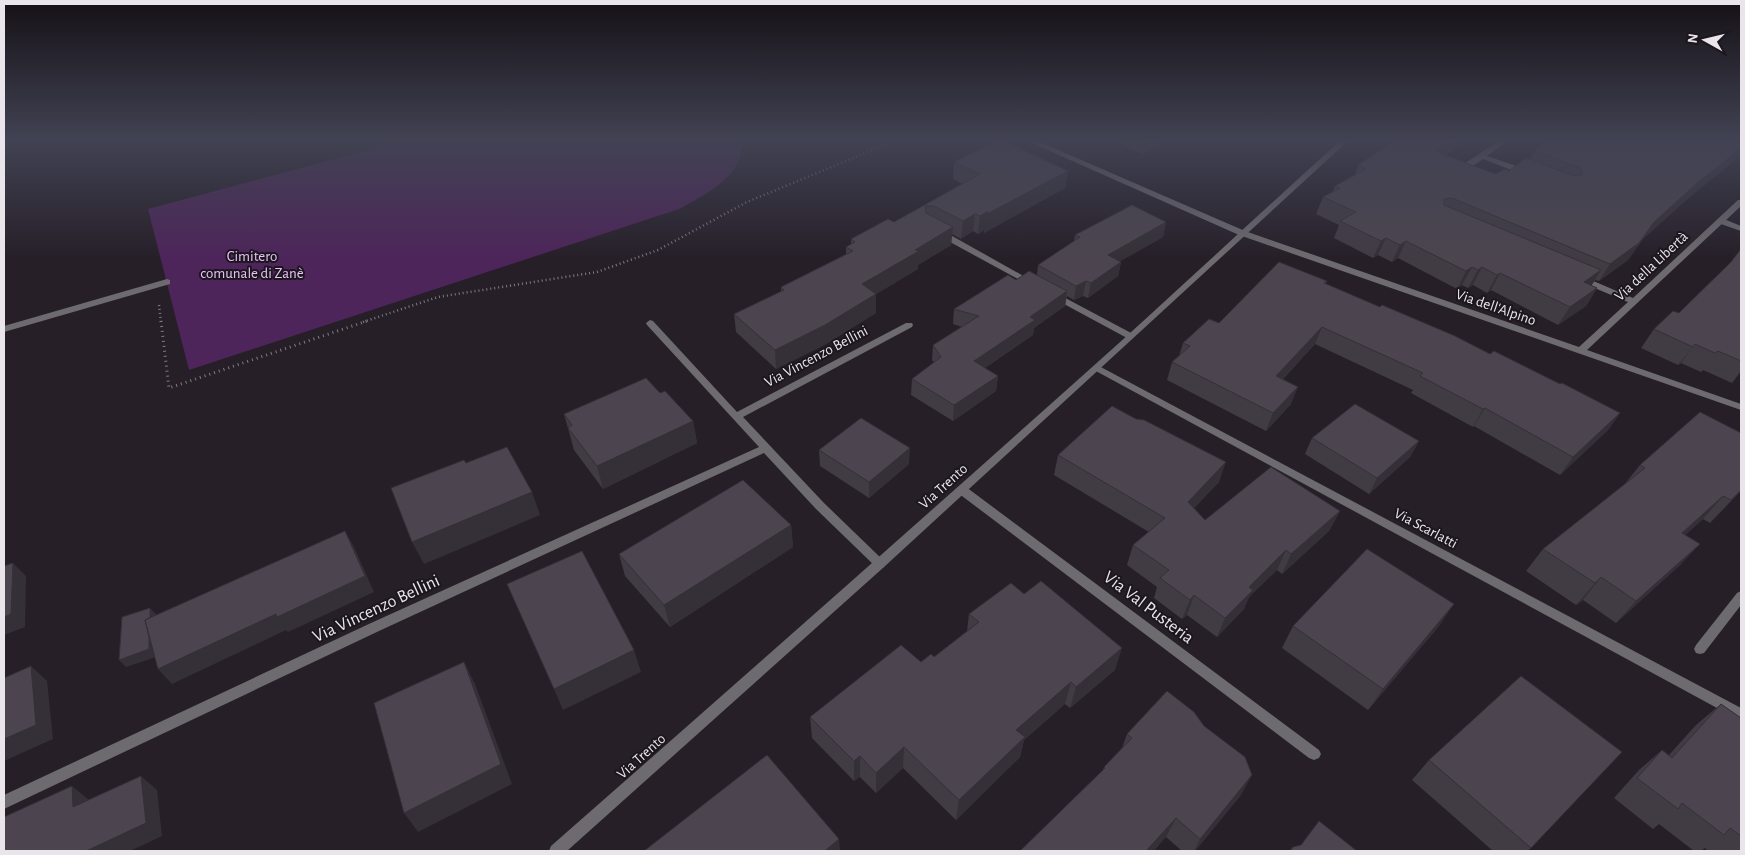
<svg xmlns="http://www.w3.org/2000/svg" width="1745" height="855" font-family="'Alegreya Sans',sans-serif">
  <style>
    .green { fill: #4d255a }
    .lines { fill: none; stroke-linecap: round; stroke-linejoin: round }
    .path-far1 { stroke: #817a82; stroke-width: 2.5; stroke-dasharray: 1 3; stroke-linecap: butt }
    .path { stroke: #817a82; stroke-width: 3; stroke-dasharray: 1 4; stroke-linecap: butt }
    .service { fill: #6e6b70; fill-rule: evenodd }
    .minor { fill: #6e6b70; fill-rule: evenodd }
    .tertiary { fill: #6e6b70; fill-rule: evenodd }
    .wall { fill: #413b44 }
    .shaded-wall { fill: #353037 }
    .building { fill: #4c454f; stroke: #353037 }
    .labels { text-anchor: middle; stroke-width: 4; stroke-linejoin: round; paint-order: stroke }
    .park-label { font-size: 15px; fill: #eac0f8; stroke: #1c161f }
    .street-label { font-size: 15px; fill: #eae5eb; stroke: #1c161f }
    .near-street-label { font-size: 18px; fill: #eae5eb; stroke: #1c161f }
  </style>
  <rect width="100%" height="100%" fill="#261f28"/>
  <path class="green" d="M 409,139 L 741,139 C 748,174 705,195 679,209 L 189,370 L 148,209 Z"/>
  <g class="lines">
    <path class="path-far1" d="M 159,305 L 161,322
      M 363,322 L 438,297 L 597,272 L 658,250 L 747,202 L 899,139"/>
    <path class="path" d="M 161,321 L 169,388 L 367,321"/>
    <path class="service" d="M 1718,219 L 1724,219 L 1741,226 L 1741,231 L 1718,223 Z
      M 167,279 L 170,280 L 170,284 L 4,332 L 4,326 Z"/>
    <path class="minor" d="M 1023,139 L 1033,139 L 1245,231 L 1579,347 L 1628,302 L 1578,281 L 1578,277 L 1584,277 L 1633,298 L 1738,200 L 1741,200 L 1741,206 L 1587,350 L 1741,404 L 1741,410 L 1239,235 Z
      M 1502,139 L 1510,139 L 1487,156 L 1528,170 L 1528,174 L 1522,174 L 1483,159 L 1471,167 L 1465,167 L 1465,163 Z
      M 939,232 L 945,232 L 1036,283 L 1032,286 L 1029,285 L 939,236 Z
      M 1054,292 L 1133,334 L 1135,336 L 1130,339 L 1127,338 L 1051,297 L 1050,295 Z
      M 650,320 L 653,321 L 737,412 L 906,323 L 912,323 L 913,325 L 912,327 L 743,417 L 824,503 L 884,561 L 886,564 L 884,567 L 880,569 L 876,567 L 816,509 L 764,453 L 379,631 L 4,809 L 4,795 L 371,623 L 759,447 L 647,325 L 646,323 Z
      M 1097,365 L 1741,708 L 1741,721 L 1094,370 L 1092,368 Z
      M 962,486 L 966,487 L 1319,750 L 1321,754 L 1319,758 L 1314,760 L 1309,758 L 958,493 L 957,490 L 958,487 Z
      M 1741,591 L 1741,605 L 1704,653 L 1700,654 L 1696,653 L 1694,649 L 1696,645 L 1737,593 Z"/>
    <path class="tertiary" d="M 1342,139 L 1350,139 L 884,567 L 567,851 L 549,851 L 551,846 C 731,688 911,529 1090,369 C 1175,293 1258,215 1342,139 Z"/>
  </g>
  <path class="wall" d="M 1110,139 L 1171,139 L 1142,154 Z
    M 1463,140 L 1460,141 L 1458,146 L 1446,155 L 1495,174 L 1509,171 L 1530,159 L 1534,151 L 1740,156 L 1685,201 L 1643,239 L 1628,260 L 1599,281 L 1595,280 L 1591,286 L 1597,288 L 1586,306 L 1558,325 L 1491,290 L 1487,293 L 1473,285 L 1468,288 L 1462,285 L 1457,289 L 1398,258 L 1392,262 L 1378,255 L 1373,258 L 1334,238 L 1339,225 L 1316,214 L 1323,197 L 1333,191 L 1335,186 L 1355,175 L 1358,165 Z
    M 954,162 L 1068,171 L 1065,188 L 984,233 L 984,230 L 978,234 L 973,231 L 961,239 L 952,234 L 951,245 L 918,265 L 918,269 L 876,294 L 876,313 L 826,344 L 776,369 L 736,332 L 734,314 L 781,292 L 781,287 L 846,254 L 846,247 L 851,244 L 851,239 L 894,222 L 963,184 L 953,179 Z
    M 1166,222 L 1163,237 L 1120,261 L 1121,262 L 1118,276 L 1088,298 L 1083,296 L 1074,300 L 1067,296 L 1065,306 L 1034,328 L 1033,335 L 985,368 L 998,376 L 996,391 L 953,421 L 911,395 L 912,379 L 934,362 L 932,360 L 933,345 L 962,327 L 953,324 L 954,309 L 1016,280 L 1037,275 L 1038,265 L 1074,241 L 1075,235 Z
    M 1741,249 L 1741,371 L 1732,383 L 1703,370 L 1701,372 L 1681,363 L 1678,365 L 1641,348 L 1654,329 L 1679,313 L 1731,262 Z
    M 1327,281 L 1326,284 L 1560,384 L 1620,413 L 1608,430 L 1560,475 L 1474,426 L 1473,427 L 1411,393 L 1413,390 L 1315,344 L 1283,379 L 1291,404 L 1266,431 L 1167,380 L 1172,362 L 1179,356 L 1183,343 L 1219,323 Z
    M 660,393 L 693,421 L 697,443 L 603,489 L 574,450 L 564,414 Z
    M 1741,433 L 1741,491 L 1710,523 L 1703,519 L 1685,535 L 1700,544 L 1679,566 L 1616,623 L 1583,600 L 1576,605 L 1526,571 L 1543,549 L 1624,485 L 1640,465 Z
    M 1312,438 L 1419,441 L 1410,457 L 1369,494 L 1305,454 Z
    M 819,450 L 909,464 L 869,498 L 820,466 Z
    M 1058,455 L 1219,482 L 1194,508 L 1205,520 L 1340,511 L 1329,531 L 1282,574 L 1277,570 L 1249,597 L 1244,609 L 1217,637 L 1187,615 L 1182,619 L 1154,598 L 1157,587 L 1127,565 L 1133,545 L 1149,532 L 1054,475 Z
    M 791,525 L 793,547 L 670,627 L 625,576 L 619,554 Z
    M 969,614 L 1115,670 L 1070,708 L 1065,704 L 1024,740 L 1020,757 L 956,820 L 903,768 L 876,793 L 860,777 L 854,781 L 812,738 L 810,717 L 921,662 L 934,657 L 967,631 Z
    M 1293,626 L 1439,626 L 1368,710 L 1282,648 Z
    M 1721,704 L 1741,718 L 1741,851 L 1708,851 L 1705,848 L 1701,851 L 1694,851 L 1659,824 L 1653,829 L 1614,798 L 1639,770 L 1662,750 L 1669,755 L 1696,725 Z
    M 1127,734 L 1241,795 L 1195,851 L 1182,851 L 1166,837 L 1102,771 L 1104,767 L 1122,748 Z
    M 1429,760 L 1531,848 L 1527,851 L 1493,851 L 1412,780 Z"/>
  <path class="shaded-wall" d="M 1147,139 L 1171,139 L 1142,154 L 1145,140 Z
    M 1452,139 L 1463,139 L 1460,141 L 1458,146 L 1428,168 L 1435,151 Z
    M 1741,148 L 1741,154 L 1740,156 L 1685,201 L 1643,239 L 1628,260 L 1599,281 L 1610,264 L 1654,222 L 1696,184 Z
    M 1068,171 L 1065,188 L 984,233 L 984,230 L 978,234 L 980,216 Z
    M 975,214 L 973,231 L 961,239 L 963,221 Z
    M 1166,222 L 1163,237 L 1105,270 L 1108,255 Z
    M 953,227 L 951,245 L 918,265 L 918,269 L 876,294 L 876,313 L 826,344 L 776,369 L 775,350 L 862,284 L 915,250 Z
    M 1386,238 L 1378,255 L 1373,258 L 1381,241 Z
    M 1406,241 L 1398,258 L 1392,262 L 1400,245 Z
    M 1121,262 L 1118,276 L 1088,298 L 1091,283 Z
    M 1472,267 L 1462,285 L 1457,289 L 1466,271 Z
    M 1482,267 L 1473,285 L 1468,288 L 1478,270 Z
    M 1601,270 L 1590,288 L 1584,282 Z
    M 1500,273 L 1491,290 L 1487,293 L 1497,275 Z
    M 1086,281 L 1083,296 L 1074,300 L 1076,286 Z
    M 1597,288 L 1586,306 L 1558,325 L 1570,307 Z
    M 1067,291 L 1065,306 L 1034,328 L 1033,335 L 973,376 L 974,361 L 1030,317 Z
    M 1322,327 L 1315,344 L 1270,394 L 1276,376 Z
    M 1695,344 L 1681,363 L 1678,365 L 1693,347 Z
    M 998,376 L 996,391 L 953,421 L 954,405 Z
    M 1298,387 L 1291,404 L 1266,431 L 1273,413 Z
    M 1485,408 L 1474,426 L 1473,427 L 1483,409 Z
    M 1620,413 L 1608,430 L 1560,475 L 1573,457 Z
    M 693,421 L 697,443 L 603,489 L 597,466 Z
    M 1419,441 L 1410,457 L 1369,494 L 1377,478 Z
    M 910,448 L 909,464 L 869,498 L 869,482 Z
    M 1226,462 L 1219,482 L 1181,522 L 1188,502 Z
    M 1741,490 L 1741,491 L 1710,523 Z
    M 532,492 L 540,515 L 424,564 L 412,542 Z
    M 1723,496 L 1703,519 L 1662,556 L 1682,533 Z
    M 1340,511 L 1329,531 L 1282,574 L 1291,554 Z
    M 791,525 L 793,547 L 670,627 L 664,605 Z
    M 345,531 L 354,547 L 374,592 L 288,632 L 286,630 L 172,684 L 158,669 L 276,614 Z
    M 1700,544 L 1679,566 L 1616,623 L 1636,601 Z
    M 1286,550 L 1277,570 L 1249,597 L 1244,609 L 1217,637 L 1225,618 L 1249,587 Z
    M 13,563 L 26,576 L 25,627 L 4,635 L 4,617 Z
    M 1601,577 L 1583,600 L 1576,605 L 1595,583 Z
    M 1194,595 L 1187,615 L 1182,619 L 1190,600 Z
    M 1454,604 L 1439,626 L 1368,710 L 1383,689 Z
    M 150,608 L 157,615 L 156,657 L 126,667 L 119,660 Z
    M 1122,648 L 1115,670 L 1070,708 L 1076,687 Z
    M 634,650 L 641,672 L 563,710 L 554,689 Z
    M 464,662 L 475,684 L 512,784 L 418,832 L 404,813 Z
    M 31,666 L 47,681 L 53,739 L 4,761 L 4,739 Z
    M 1071,682 L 1065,704 L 1024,740 L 1020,757 L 956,820 L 959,800 L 1016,730 Z
    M 904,747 L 903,768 L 876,793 L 876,773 Z
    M 860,756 L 860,777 L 854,781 L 854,761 Z
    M 1252,775 L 1241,795 L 1195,851 L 1194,851 L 1200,839 Z
    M 141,776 L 157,790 L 162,836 L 130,851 L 86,851 Z
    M 72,786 L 89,800 L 73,807 Z
    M 1176,818 L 1166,837 L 1154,851 L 1146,851 Z
    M 839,839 L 840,851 L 825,851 Z"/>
  <path class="building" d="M 1000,139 L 1068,171 L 985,215 L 988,211 L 980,216 L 975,214 L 963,221 L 934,206 L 925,206 L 926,213 L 953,227 L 915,250 L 919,251 L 862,284 L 876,294 L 825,325 L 775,350 L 734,314 L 784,290 L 781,287 L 853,251 L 846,247 L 855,242 L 851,239 L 888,219 L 894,222 L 980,174 L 954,162 Z
    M 1397,139 L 1452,139 L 1435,151 L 1495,174 L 1505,169 L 1509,171 L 1526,158 L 1574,176 L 1582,175 L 1581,168 L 1534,151 L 1548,139 L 1741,139 L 1741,148 L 1696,184 L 1654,222 L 1639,243 L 1610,264 L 1452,198 L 1444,199 L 1444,205 L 1601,270 L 1584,282 L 1597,288 L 1570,307 L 1500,273 L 1497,275 L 1482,267 L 1478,270 L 1472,267 L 1466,271 L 1406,241 L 1400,245 L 1386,238 L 1381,241 L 1340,221 L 1356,212 L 1323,197 L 1340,188 L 1335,186 L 1366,169 L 1358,165 Z
    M 1132,205 L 1166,222 L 1108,255 L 1121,262 L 1091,283 L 1086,281 L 1076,286 L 1038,265 L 1080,237 L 1075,235 Z
    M 1741,249 L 1741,361 L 1718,351 L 1715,353 L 1695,344 L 1693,347 L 1654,329 L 1673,311 L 1679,313 L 1731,262 Z
    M 1279,262 L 1327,281 L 1324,283 L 1380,307 L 1382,305 L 1455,336 L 1490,354 L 1494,351 L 1560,384 L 1562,383 L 1620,413 L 1573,457 L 1485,408 L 1483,409 L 1420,376 L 1423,373 L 1322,327 L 1276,376 L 1298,387 L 1273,413 L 1172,362 L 1190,346 L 1183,343 L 1209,319 L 1219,323 Z
    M 1029,271 L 1067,291 L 1030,317 L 1035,320 L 974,361 L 998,376 L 954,405 L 912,379 L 941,357 L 933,345 L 979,316 L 954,309 L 1008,275 L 1016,280 Z
    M 646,378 L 660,393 L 665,391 L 693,421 L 597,466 L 568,428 L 572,425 L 564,414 Z
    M 1355,404 L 1419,441 L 1377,478 L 1312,438 Z
    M 1112,406 L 1136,419 L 1144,420 L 1226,462 L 1188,502 L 1205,520 L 1271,467 L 1340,511 L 1291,554 L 1286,550 L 1249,587 L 1253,590 L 1225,618 L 1194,595 L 1190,600 L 1160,578 L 1169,570 L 1133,545 L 1165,518 L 1058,455 Z
    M 1700,412 L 1741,433 L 1741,438 L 1740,439 L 1741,439 L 1741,490 L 1731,500 L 1723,496 L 1682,533 L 1700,544 L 1636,601 L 1601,577 L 1595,583 L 1543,549 L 1645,468 L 1640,465 Z
    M 861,418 L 910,448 L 869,482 L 819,450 Z
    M 507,447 L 532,492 L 412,542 L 391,488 L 464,460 L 466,463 Z
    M 743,480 L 791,525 L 664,605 L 619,554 Z
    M 345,531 L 365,576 L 277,617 L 276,614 L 158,669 L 145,620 Z
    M 1367,549 L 1454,604 L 1383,689 L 1293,626 Z
    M 582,551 L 634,650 L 554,689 L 507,584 Z
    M 13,563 L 11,614 L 4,617 L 4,566 Z
    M 1041,581 L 1122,648 L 1076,687 L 1071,682 L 1016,730 L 1025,737 L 959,800 L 904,747 L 876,773 L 860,756 L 854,761 L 810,717 L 901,645 L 921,662 L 931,654 L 934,657 L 979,622 L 969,614 L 1011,583 L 1024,594 Z
    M 150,608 L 150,618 L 145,620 L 149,637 L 149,649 L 119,660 L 122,617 Z
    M 464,662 L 501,764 L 404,813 L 374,703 Z
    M 31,666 L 36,725 L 4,739 L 4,678 Z
    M 1521,676 L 1622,752 L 1531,848 L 1429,760 Z
    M 1167,691 L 1194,712 L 1204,726 L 1245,757 L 1252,775 L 1200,839 L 1176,818 L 1146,851 L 1020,851 L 1105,768 L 1104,767 L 1132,738 L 1127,734 Z
    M 1721,704 L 1741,718 L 1741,836 L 1730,828 L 1724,835 L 1682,803 L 1678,809 L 1637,778 L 1662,750 L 1672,758 Z
    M 767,755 L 839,839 L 825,851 L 644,851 Z
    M 141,776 L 146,823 L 86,851 L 4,851 L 4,817 L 72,786 L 73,807 Z
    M 1319,821 L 1357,851 L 1290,851 L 1293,847 L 1301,845 Z"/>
  <linearGradient id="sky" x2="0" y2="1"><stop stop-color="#151116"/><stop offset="0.54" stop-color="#414253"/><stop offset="1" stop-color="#414253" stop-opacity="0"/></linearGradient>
  <rect width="1745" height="259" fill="url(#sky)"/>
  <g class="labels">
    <g class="park-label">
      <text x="252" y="261">Cimitero<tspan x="252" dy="17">comunale di Zanè</tspan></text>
    </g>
    <g class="street-label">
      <text transform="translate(1651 266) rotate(-43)" y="5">Via della Libertà</text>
      <text transform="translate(1496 307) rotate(19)" y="5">Via dell'Alpino</text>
      <text transform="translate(816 356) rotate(-28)" y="5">Via Vincenzo Bellini</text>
      <text transform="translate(943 486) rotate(-42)" y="5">Via Trento</text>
      <text transform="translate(1426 528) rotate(28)" y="5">Via Scarlatti</text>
      <text transform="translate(641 756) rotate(-42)" y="5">Via Trento</text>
    </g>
    <g class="near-street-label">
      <text transform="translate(1149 607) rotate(37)" y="6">Via Val Pusteria</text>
      <text transform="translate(376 608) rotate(-25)" y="6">Via Vincenzo Bellini</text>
    </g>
  </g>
  <rect width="1745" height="855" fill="none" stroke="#eae5eb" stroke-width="10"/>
  <g transform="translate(1705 40) rotate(278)" stroke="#1c161f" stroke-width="4" paint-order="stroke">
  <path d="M0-4L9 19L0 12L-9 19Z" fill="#eae5eb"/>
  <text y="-8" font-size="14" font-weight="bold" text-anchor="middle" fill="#eae5eb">N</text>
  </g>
</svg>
